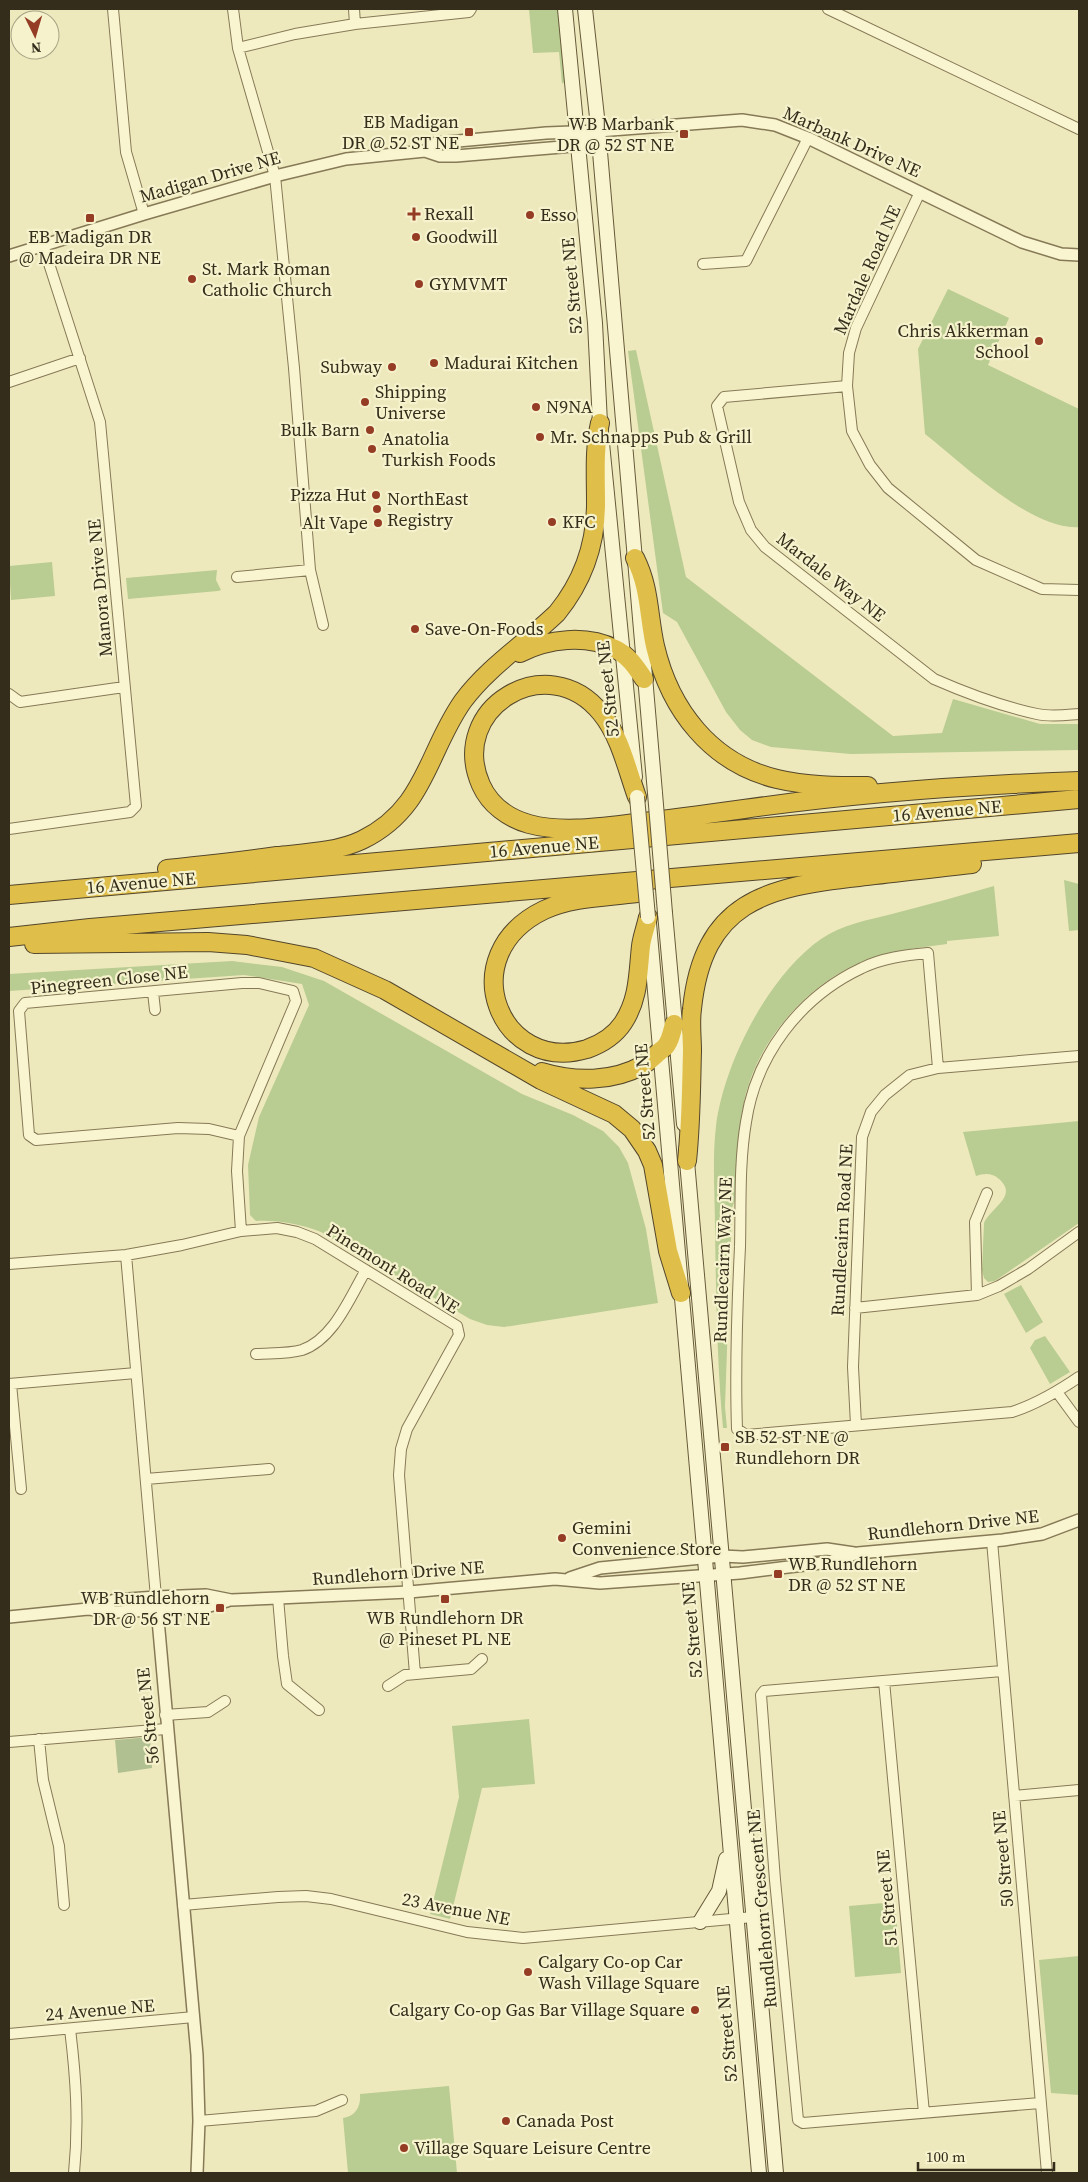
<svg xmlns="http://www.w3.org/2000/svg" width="1088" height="2182" font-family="'Source Serif 4',serif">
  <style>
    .green { fill: #b9cc91 }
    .cemetery { fill: #b0c091 }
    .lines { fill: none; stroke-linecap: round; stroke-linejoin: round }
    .minor-casing { stroke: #867956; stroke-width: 12 }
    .tertiary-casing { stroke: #867956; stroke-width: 14 }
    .secondary-casing { stroke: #675a39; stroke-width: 16 }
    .motorway-casing { stroke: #53462b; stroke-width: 20 }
    .minor { stroke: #f9f5d0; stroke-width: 10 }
    .tertiary { stroke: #f9f5d0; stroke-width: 11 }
    .secondary { stroke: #f9f5d0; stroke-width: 14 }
    .motorway { stroke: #e0be4a; stroke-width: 18 }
    .secondary-bridge-casing { stroke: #675a39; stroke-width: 16; stroke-linecap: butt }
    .secondary-bridge { stroke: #f9f5d0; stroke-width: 14 }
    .poi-dot { fill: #953c25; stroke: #f5f2cc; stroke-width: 2 }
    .labels { text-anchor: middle; stroke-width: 4.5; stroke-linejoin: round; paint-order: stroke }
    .poi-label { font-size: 18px; fill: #352d1b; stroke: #f5f2cc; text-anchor: start }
    .street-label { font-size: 18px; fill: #352d1b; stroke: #f5f2cc }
  </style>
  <rect width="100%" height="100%" fill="#eee9bd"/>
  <path class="green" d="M 529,9 L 561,9 L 564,51 L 564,82 L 562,84 L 559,52 L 533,53 Z
    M 948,289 L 1009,318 L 988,365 L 1079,409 L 1079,527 C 1032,531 962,463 925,434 L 918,349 Z
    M 636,350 L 686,577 L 893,736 L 942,733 L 953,699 L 1040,724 L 1079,724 L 1079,750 L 851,754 L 771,747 L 752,740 L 740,730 L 726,712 L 677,622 L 663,613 L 628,351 Z
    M 52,562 L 55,596 L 11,600 L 9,566 Z
    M 217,570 L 216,580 L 221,590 L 218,591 L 128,599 L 126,578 Z
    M 1064,880 L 1079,884 L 1079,930 L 1069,931 Z
    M 994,886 L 999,936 L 947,941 L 947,944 C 917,948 887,951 859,963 C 804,987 756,1043 744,1102 C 737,1134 737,1167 735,1200 L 732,1208 L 725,1407 L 727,1428 L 723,1428 C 717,1362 716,1295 715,1228 C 715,1194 712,1160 716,1126 C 724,1063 768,976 821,939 C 841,925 868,920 892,914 C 926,905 960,896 994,886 Z
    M 232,961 L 282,967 L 324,981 L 522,1094 L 573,1115 L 603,1131 L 619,1147 L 628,1163 L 646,1229 L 658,1303 L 504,1327 L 487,1325 L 470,1319 L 321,1232 C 299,1224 280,1220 256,1221 L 250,1215 L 248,1165 L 259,1117 L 309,1005 L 302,984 L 244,975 L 9,991 L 9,974 Z
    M 1079,1121 L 1079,1223 L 995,1281 L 988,1282 L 984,1278 L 982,1270 L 984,1223 C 990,1208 1019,1196 999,1179 C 993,1173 984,1173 976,1176 L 963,1132 Z
    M 1021,1285 L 1043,1322 L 1026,1333 L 1004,1294 Z
    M 1045,1336 L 1070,1372 L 1050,1384 L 1030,1348 L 1035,1340 Z
    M 529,1719 L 535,1784 L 482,1788 L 450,1919 L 430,1914 L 459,1797 L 452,1726 Z
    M 895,1902 L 901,1973 L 855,1977 L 849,1906 Z
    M 1079,1956 L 1079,2095 L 1051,2093 L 1039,1960 Z
    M 449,2086 L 457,2173 L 348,2173 L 343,2118 C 356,2116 361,2106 360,2094 Z"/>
  <path class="cemetery" d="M 150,1737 L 152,1768 L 118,1773 L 115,1740 Z"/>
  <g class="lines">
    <g class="minor-casing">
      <path id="minor" d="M 113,9 L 126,152 L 144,214
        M 233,9 L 238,48
        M 354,9 L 355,24
        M 828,9 L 1079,129
        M 920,192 L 856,328 L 849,353 L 847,386 L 852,431 L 870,465 L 888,488 L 976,560 L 1042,589 L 1079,590
        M 703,264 L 746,261 L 808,138
        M 9,382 L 80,358
        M 847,386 L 724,397 L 717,406 L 739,502 L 751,530 L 765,547 L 934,679 C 966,693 1004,707 1037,714 C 1051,717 1065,715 1079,714
        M 237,577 L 310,570
        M 323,625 L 310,570 L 294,368 L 275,176 L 238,48 L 295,34 L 355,24 L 469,12 L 471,9
        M 9,694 L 20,702 L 124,687
        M 9,829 L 130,812 L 136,806 L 100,422 L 43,245
        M 153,992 L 155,1010
        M 938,1068 L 928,953 C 906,955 882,958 862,968 C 800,997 756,1055 746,1122 C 739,1163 741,1206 740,1247 C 737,1308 735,1368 737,1429 L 746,1435 L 1012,1412 C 1037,1404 1057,1392 1079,1377
        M 239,1136 L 209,1129 L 178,1128 L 36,1140 L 29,1135 L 19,1011 L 25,1003 L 242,983 L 259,983 L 293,991 L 296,1001 L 239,1136 L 237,1171 L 241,1231
        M 126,1255 L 156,1597
        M 9,1264 L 126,1255 L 182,1245 L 241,1231 L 277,1228 L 297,1232 L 315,1239 L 457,1326 L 459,1335 L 407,1429 L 401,1449 L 399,1475 L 415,1674
        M 977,1295 L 975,1222 L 987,1193
        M 855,1308 L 977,1295 L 999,1286 L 1028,1269 L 1079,1232
        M 256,1354 C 270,1353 288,1354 302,1350 C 334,1339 350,1297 366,1270
        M 9,1384 L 136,1373
        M 11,1384 L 21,1489
        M 1057,1392 L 1079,1422
        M 856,1425 L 853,1367 L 862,1137 L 871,1112 L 885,1095 L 910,1075 L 938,1068 L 1079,1056
        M 146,1479 L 269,1469
        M 992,1541 L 1047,2173
        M 278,1598 L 283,1656 L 287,1684 L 319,1710
        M 1002,1671 L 764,1691 L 761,1695 L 775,1880 L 798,2120 L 803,2123 L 1040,2103
        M 884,1681 L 924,2113
        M 388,1686 L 405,1675 L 471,1669 L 482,1659
        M 165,1715 L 208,1712 L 225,1701
        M 39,1739 L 43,1780 L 59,1846 L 64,1905
        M 9,1742 L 166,1729
        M 1014,1796 L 1079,1790
        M 183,1905 L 278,1897 L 306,1896 L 331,1899 L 467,1932 L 523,1938 L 753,1917
        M 70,2029 C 76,2078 79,2123 74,2173
        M 9,2034 L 194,2017
        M 199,2121 L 316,2111 L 342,2100"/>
    </g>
    <g class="tertiary-casing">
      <path id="tertiary" d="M 425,151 L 436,143 L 546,133 L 598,131 L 742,120 L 775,125 L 808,138 L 1022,242 L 1061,254 L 1079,255
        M 9,256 L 144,214 L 275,176 L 346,159 L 425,151 L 440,156 L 456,156 L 562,147 L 578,145 L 598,131
        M 570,1578 L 600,1568 L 722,1556 L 743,1557 L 827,1549 L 854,1553
        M 156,1597 L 197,2055 L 199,2121 L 197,2173
        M 88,1609 L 115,1600 L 156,1597 L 206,1595 L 231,1600 L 278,1598 L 409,1592 L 555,1579 L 600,1583 L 740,1573 L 829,1562 L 858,1553 L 1003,1540 L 1042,1534 L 1079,1520
        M 9,1617 L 88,1609 L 116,1612 L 206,1607 L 227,1601"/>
    </g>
    <g class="secondary-casing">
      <path id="secondary" d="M 565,9 L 595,323 L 600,423 L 635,777
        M 585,9 L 597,117 L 655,793
        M 665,913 L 684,1124
        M 649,923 L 759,2173
        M 686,1150 L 776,2173
        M 700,1922 L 719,1891 L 726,1859"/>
    </g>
    <g class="motorway-casing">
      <path id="motorway" d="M 635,558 C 650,588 648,614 655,646 C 670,710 711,763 777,779 C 806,786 839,786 868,786
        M 520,653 C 548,639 586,634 615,649 C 628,655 636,667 644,679
        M 637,797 C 627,769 620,736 601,713 C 548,647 447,708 481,785 C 490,805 508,818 529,824 C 562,833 601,827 635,823 C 671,819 708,814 744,809 C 855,793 967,785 1079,781
        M 167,869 C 204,865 240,861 277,856 C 305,853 337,852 362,840 C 426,809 427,752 463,701 C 488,667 527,642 557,613 C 583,581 596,544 596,503 C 596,476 594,449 600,423
        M 637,893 C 606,897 572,897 544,910 C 451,955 500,1075 587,1049 C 601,1044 615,1035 623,1023 C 639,999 638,973 641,946 C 642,937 646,927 648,917
        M 9,895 L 1079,799
        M 9,937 L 90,928 L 1079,843
        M 34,944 L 208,942 L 247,945 L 314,958 L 385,990 L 541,1080 L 614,1114 L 632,1129 L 647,1151 L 653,1165 L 668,1251 L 681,1293
        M 542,1072 C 575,1082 613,1082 643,1065 C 650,1061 657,1053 664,1048 C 670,1043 672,1031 674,1024
        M 687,1161 C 691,1124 691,1088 692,1051 C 692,1037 690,1023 692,1009 C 703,902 765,887 859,877 C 896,873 934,868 972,864"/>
    </g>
    <use href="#minor" class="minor"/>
    <use href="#tertiary" class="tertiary"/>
    <use href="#secondary" class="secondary"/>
    <use href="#motorway" class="motorway"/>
    <g class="secondary-bridge-casing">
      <path id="secondary-bridge" d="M 655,793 L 665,913
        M 637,797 L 648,917"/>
    </g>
    <use href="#secondary-bridge" class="secondary-bridge"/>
  </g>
  <g class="poi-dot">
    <rect x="464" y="127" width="10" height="10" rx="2.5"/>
    <rect x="679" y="129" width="10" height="10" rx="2.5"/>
    <path d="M411.5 206.5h5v5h5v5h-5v5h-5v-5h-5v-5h5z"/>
    <circle cx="530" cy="215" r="5"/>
    <rect x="85" y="213" width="10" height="10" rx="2.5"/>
    <circle cx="416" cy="237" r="5"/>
    <circle cx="192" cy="279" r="5"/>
    <circle cx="419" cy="284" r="5"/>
    <circle cx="1039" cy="341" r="5"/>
    <circle cx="434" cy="363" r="5"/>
    <circle cx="392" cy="367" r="5"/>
    <circle cx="365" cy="402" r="5"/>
    <circle cx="536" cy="407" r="5"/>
    <circle cx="370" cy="430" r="5"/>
    <circle cx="540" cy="437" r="5"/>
    <circle cx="372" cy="449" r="5"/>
    <circle cx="376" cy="495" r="5"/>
    <circle cx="377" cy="509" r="5"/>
    <circle cx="552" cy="522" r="5"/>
    <circle cx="378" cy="523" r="5"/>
    <circle cx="415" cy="629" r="5"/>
    <rect x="720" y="1442" width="10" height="10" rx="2.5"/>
    <circle cx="562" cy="1538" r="5"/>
    <rect x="773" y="1569" width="10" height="10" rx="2.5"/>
    <rect x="440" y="1594" width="10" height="10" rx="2.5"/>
    <rect x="215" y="1603" width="10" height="10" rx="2.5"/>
    <circle cx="528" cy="1972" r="5"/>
    <circle cx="695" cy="2010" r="5"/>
    <circle cx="506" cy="2121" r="5"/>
    <circle cx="404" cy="2148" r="5"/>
  </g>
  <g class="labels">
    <g class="poi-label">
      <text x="459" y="128" text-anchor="end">EB Madigan<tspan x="459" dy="21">DR @ 52 ST NE</tspan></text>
      <text x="674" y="130" text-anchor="end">WB Marbank<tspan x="674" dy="21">DR @ 52 ST NE</tspan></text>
      <text x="424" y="220">Rexall</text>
      <text x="540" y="221">Esso</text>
      <text x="90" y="243" text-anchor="middle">EB Madigan DR<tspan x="90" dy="21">@ Madeira DR NE</tspan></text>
      <text x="426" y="243">Goodwill</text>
      <text x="202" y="275">St. Mark Roman<tspan x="202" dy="21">Catholic Church</tspan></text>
      <text x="429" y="290">GYMVMT</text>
      <text x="1029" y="337" text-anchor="end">Chris Akkerman<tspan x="1029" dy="21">School</tspan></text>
      <text x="444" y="369">Madurai Kitchen</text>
      <text x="382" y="373" text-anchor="end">Subway</text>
      <text x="375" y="398">Shipping<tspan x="375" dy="21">Universe</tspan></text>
      <text x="546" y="413">N9NA</text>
      <text x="360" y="436" text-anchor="end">Bulk Barn</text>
      <text x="550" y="443">Mr. Schnapps Pub &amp; Grill</text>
      <text x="382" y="445">Anatolia<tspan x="382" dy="21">Turkish Foods</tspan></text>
      <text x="366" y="501" text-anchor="end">Pizza Hut</text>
      <text x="387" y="505">NorthEast<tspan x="387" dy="21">Registry</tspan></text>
      <text x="562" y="528">KFC</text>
      <text x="368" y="529" text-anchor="end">Alt Vape</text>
      <text x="425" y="635">Save-On-Foods</text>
      <text x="735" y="1443">SB 52 ST NE @<tspan x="735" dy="21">Rundlehorn DR</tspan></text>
      <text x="572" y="1534">Gemini<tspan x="572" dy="21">Convenience Store</tspan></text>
      <text x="788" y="1570">WB Rundlehorn<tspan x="788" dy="21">DR @ 52 ST NE</tspan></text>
      <text x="210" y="1604" text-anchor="end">WB Rundlehorn<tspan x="210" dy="21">DR @ 56 ST NE</tspan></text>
      <text x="445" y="1624" text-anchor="middle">WB Rundlehorn DR<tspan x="445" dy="21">@ Pineset PL NE</tspan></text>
      <text x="538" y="1968">Calgary Co-op Car<tspan x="538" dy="21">Wash Village Square</tspan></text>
      <text x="685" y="2016" text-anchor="end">Calgary Co-op Gas Bar Village Square</text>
      <text x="516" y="2127">Canada Post</text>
      <text x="414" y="2154">Village Square Leisure Centre</text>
    </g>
    <g class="street-label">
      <text transform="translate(852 142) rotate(24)" y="6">Marbank Drive NE</text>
      <text transform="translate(210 177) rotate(-16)" y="6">Madigan Drive NE</text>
      <text transform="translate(867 270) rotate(-66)" y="6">Mardale Road NE</text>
      <text transform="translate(572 286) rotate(-95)" y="6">52 Street NE</text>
      <text transform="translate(831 577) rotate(38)" y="6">Mardale Way NE</text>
      <text transform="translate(100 588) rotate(-95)" y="6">Manora Drive NE</text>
      <text transform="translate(608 689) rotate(-96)" y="6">52 Street NE</text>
      <text transform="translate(947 811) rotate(-5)" y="6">16 Avenue NE</text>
      <text transform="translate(544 847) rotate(-5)" y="6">16 Avenue NE</text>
      <text transform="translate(141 883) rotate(-5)" y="6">16 Avenue NE</text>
      <text transform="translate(109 980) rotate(-6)" y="6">Pinegreen Close NE</text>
      <text transform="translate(645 1092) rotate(-95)" y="6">52 Street NE</text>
      <text transform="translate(842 1230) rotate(-87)" y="6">Rundlecairn Road NE</text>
      <text transform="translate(723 1260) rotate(-88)" y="6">Rundlecairn Way NE</text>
      <text transform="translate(393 1269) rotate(32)" y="6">Pinemont Road NE</text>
      <text transform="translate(953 1525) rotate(-6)" y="6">Rundlehorn Drive NE</text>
      <text transform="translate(398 1573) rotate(-4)" y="6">Rundlehorn Drive NE</text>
      <text transform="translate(692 1630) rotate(-95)" y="6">52 Street NE</text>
      <text transform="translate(148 1716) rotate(-96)" y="6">56 Street NE</text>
      <text transform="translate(1003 1859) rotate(-95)" y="6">50 Street NE</text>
      <text transform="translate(887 1898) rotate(-95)" y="6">51 Street NE</text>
      <text transform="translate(456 1909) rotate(11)" y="6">23 Avenue NE</text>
      <text transform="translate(762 1909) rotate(-95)" y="6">Rundlehorn Crescent NE</text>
      <text transform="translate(100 2010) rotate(-5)" y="6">24 Avenue NE</text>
      <text transform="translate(727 2034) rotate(-95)" y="6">52 Street NE</text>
    </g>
  </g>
  <rect width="1088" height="2182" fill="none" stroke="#352d1b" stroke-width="20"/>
  <g transform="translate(35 35) rotate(175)"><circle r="24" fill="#f5f2cc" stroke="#a8a385"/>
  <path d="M0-4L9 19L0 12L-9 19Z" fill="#953c25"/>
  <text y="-8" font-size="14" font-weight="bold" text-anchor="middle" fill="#352d1b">N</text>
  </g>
  <path d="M918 2162v8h136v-8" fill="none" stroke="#352d1b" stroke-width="2.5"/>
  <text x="926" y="2162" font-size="15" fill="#352d1b" stroke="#f5f2cc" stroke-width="4" paint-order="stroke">100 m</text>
</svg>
